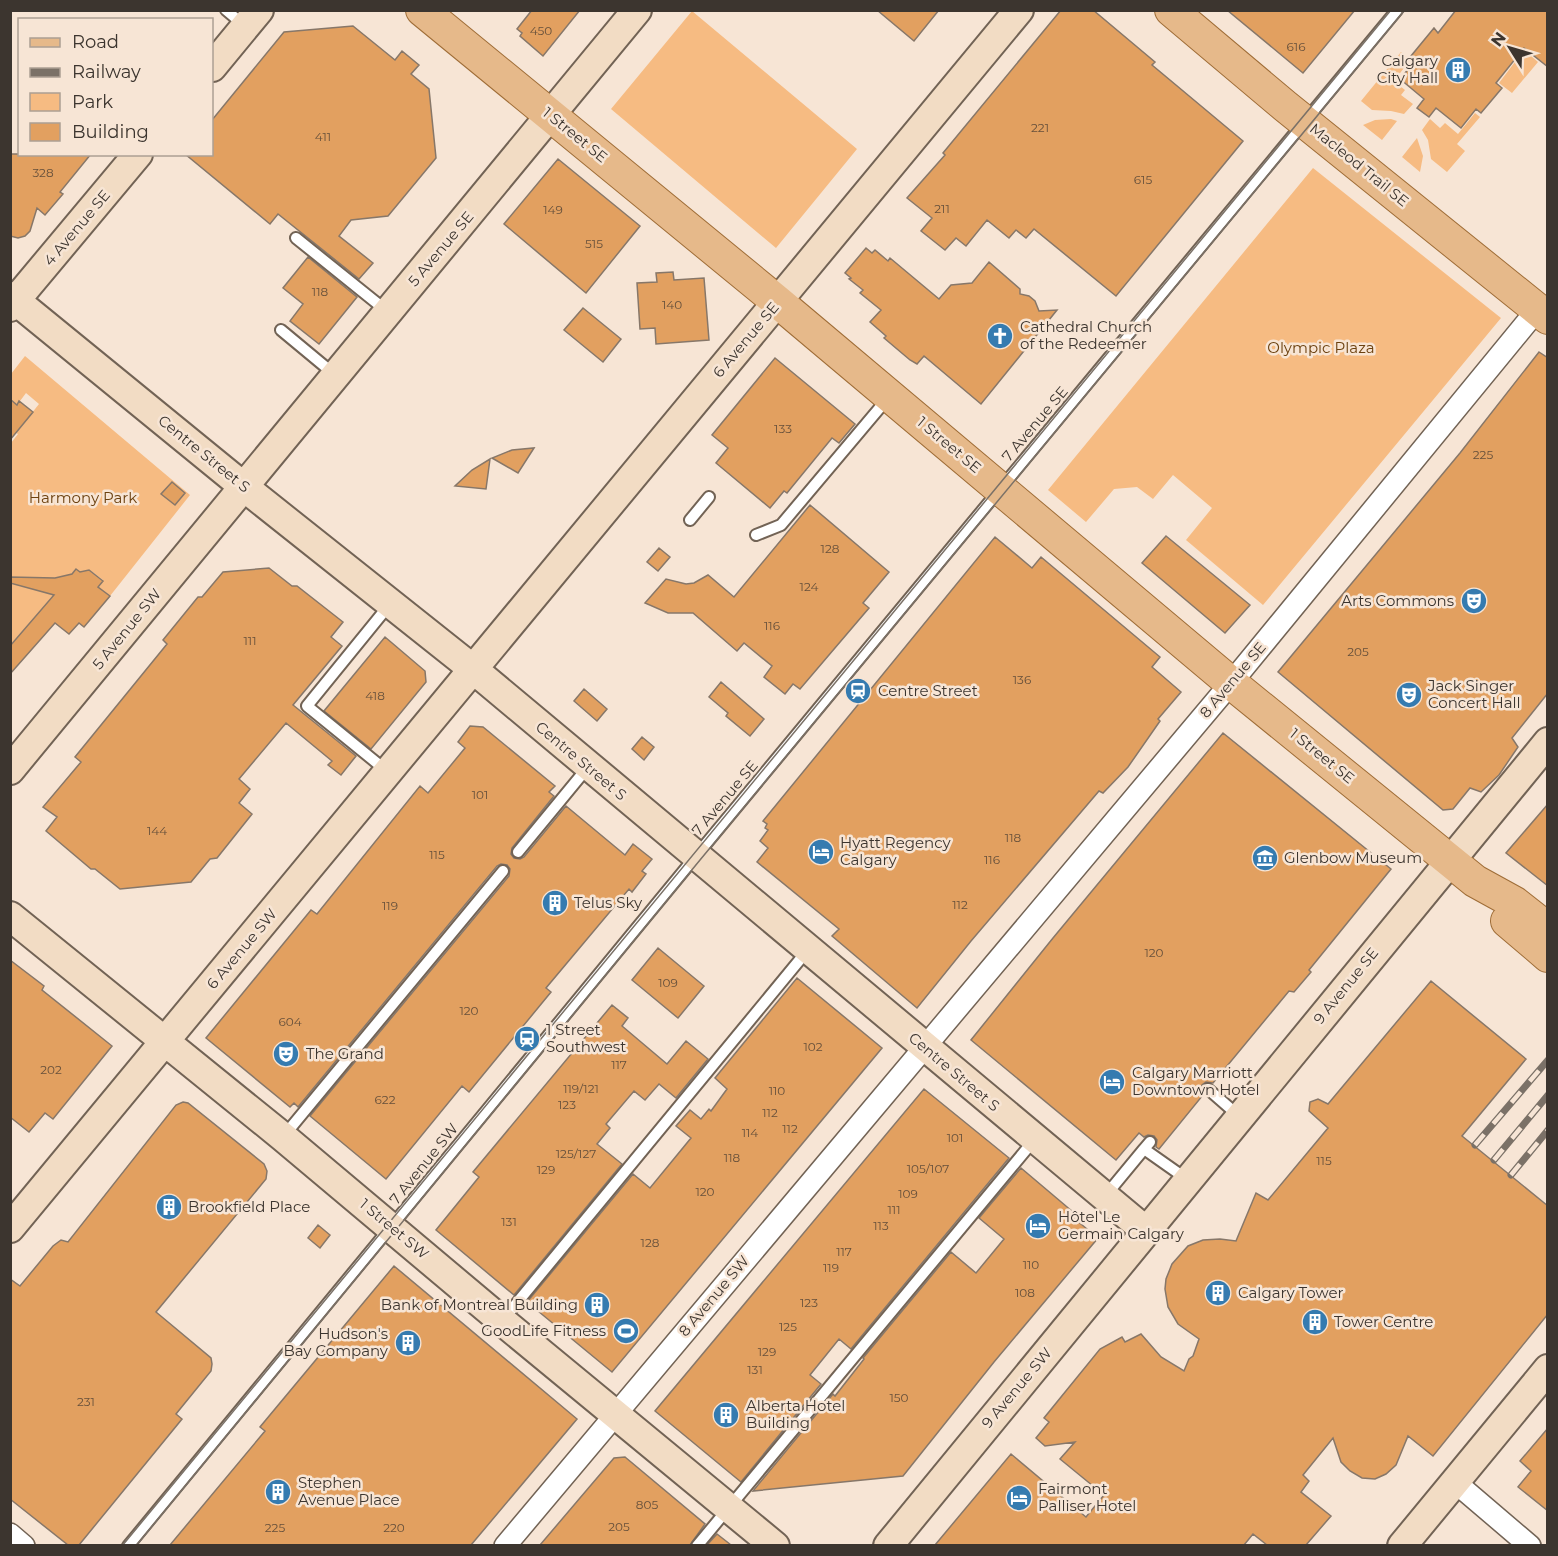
<svg xmlns="http://www.w3.org/2000/svg" width="1558" height="1556" font-family="Montserrat,sans-serif">
  <style>
    .green { fill: #f6bb82 }
    .building { fill: #e2a060; stroke: #877769; stroke-width: 1.5 }
    .lines { fill: none; stroke-linecap: round; stroke-linejoin: round }
    .lane-casing { stroke: #726355; stroke-width: 14 }
    .street-casing { stroke: #726355; stroke-width: 24 }
    .secondary-casing { stroke: #726355; stroke-width: 32 }
    .primary-casing { stroke: #9f6d37; stroke-width: 34 }
    .lane { stroke: #fff; stroke-width: 10 }
    .street { stroke: #fff; stroke-width: 21 }
    .secondary { stroke: #f2dcc4; stroke-width: 28 }
    .primary { stroke: #e6b98a; stroke-width: 32 }
    .tram { stroke: #7b7167; stroke-width: 1.5 }
    .rail-casing { stroke: #7b7167; stroke-width: 7 }
    .rail { stroke: #f7e5d5; stroke-width: 4.5; stroke-dasharray: 14; stroke-linecap: butt }
    .labels { text-anchor: middle; stroke-width: 5; stroke-linejoin: round; paint-order: stroke }
    .number-label { font-size: 12px; fill: #66503b }
    .poi-label { font-size: 15px; fill: #3c352f; stroke: #f7e5d5; text-anchor: start }
    .street-label { font-size: 15px; fill: #3c352f; stroke: #f7e5d5 }
    .park-label { font-size: 15px; fill: #6c410f; stroke: #f7e5d5 }
  </style>
  <rect width="100%" height="100%" fill="#f7e5d5"/>
  <path class="green" d="M 692,11 L 857,149 L 776,248 L 611,109 Z
    M 1524,50 L 1538,62 L 1512,93 L 1499,83 Z
    M 1401,52 L 1410,60 L 1394,81 L 1405,90 L 1401,95 L 1413,104 L 1404,114 L 1391,111 L 1372,110 L 1361,101 Z
    M 1475,113 L 1480,117 L 1457,144 L 1465,151 L 1447,172 L 1431,159 L 1428,140 L 1422,130 L 1430,119 L 1440,128 L 1445,123 L 1458,134 Z
    M 1391,119 L 1397,121 L 1382,140 L 1363,125 L 1375,120 Z
    M 1417,138 L 1423,156 L 1420,172 L 1402,157 Z
    M 1313,168 L 1501,318 L 1263,605 L 1186,540 L 1212,508 L 1173,475 L 1153,499 L 1137,487 L 1114,489 L 1086,522 L 1048,490 Z
    M 25,356 L 190,495 L 110,596 L 98,587 L 103,580 L 91,571 L 86,576 L 76,569 L 11,646 L 11,443 L 18,434 L 16,433 L 39,404 L 26,393 L 17,405 L 11,400 L 11,374 Z"/>
  <path class="building" d="M 532,10 L 580,10 L 543,56 L 520,36 L 522,33 L 517,29 Z
    M 877,10 L 939,10 L 914,41 Z
    M 1061,10 L 1093,10 L 1155,62 L 1152,65 L 1243,141 L 1116,296 L 1034,229 L 1026,238 L 1016,230 L 1009,238 L 987,220 L 966,246 L 956,238 L 945,250 L 921,231 L 932,218 L 907,198 L 945,155 L 943,153 Z
    M 1227,10 L 1355,10 L 1303,73 Z
    M 1456,10 L 1548,10 L 1548,67 L 1524,48 L 1496,83 L 1502,88 L 1481,113 L 1476,109 L 1461,128 L 1436,108 L 1429,117 L 1417,108 L 1424,99 L 1400,79 L 1416,60 L 1411,56 L 1434,28 L 1438,33 Z
    M 353,26 L 395,60 L 402,51 L 419,65 L 411,74 L 429,89 L 436,158 L 388,216 L 351,220 L 339,236 L 373,263 L 359,279 L 278,214 L 270,224 L 185,154 L 212,154 L 212,120 L 284,32 Z
    M 10,154 L 91,154 L 60,192 L 63,194 L 45,215 L 37,208 L 30,231 L 25,236 L 18,238 L 10,236 Z
    M 558,159 L 640,226 L 586,293 L 504,224 Z
    M 866,248 L 872,253 L 875,250 L 888,261 L 890,258 L 939,299 L 951,285 L 972,283 L 989,262 L 1020,289 L 1020,294 L 1029,296 L 1035,301 L 1039,311 L 1057,310 L 981,404 L 924,356 L 917,364 L 910,360 L 884,338 L 886,336 L 870,322 L 881,310 L 860,293 L 863,290 L 849,279 L 851,278 L 845,273 Z
    M 308,257 L 357,297 L 319,344 L 290,321 L 303,304 L 283,288 Z
    M 673,272 L 674,280 L 704,278 L 709,340 L 656,344 L 655,328 L 640,329 L 637,283 L 657,282 L 656,273 Z
    M 583,308 L 621,339 L 603,362 L 564,330 Z
    M 1539,352 L 1548,358 L 1548,693 L 1512,738 L 1518,747 L 1499,775 L 1481,792 L 1470,788 L 1453,809 L 1443,810 L 1278,672 L 1460,453 Z
    M 775,358 L 855,424 L 839,443 L 832,438 L 787,493 L 784,491 L 770,508 L 716,463 L 728,448 L 712,435 Z
    M 10,399 L 17,405 L 19,401 L 33,412 L 10,440 Z
    M 534,448 L 518,473 L 492,458 L 512,450 Z
    M 490,459 L 486,489 L 455,486 L 472,470 Z
    M 172,482 L 185,493 L 175,505 L 161,494 Z
    M 810,505 L 889,572 L 863,603 L 869,608 L 800,689 L 793,684 L 785,694 L 764,677 L 772,666 L 744,643 L 737,651 L 693,613 L 668,613 L 645,603 L 666,579 L 686,584 L 694,583 L 708,575 L 734,597 Z
    M 1166,536 L 1250,605 L 1225,633 L 1142,563 Z
    M 995,537 L 1032,568 L 1041,557 L 1160,657 L 1152,667 L 1181,692 L 1158,719 L 1160,721 L 1128,767 L 1103,793 L 1099,791 L 971,941 L 917,1008 L 832,936 L 839,929 L 757,862 L 768,848 L 760,841 L 768,830 L 765,828 L 767,824 L 763,821 Z
    M 659,548 L 670,557 L 658,571 L 647,562 Z
    M 269,568 L 292,586 L 297,586 L 343,622 L 331,637 L 342,646 L 293,705 L 356,756 L 341,775 L 328,765 L 332,761 L 286,723 L 239,779 L 250,789 L 239,803 L 252,814 L 217,858 L 210,859 L 191,882 L 120,889 L 95,869 L 91,869 L 46,831 L 57,817 L 43,807 L 81,762 L 75,757 L 167,644 L 163,640 L 198,597 L 202,597 L 223,572 Z
    M 76,569 L 80,572 L 89,570 L 103,581 L 98,587 L 110,596 L 84,627 L 79,623 L 69,634 L 55,623 L 10,674 L 10,646 L 54,595 L 10,583 L 10,577 L 55,578 L 72,574 Z
    M 385,637 L 425,671 L 426,682 L 371,749 L 324,711 Z
    M 721,682 L 764,719 L 750,736 L 726,716 L 728,713 L 709,697 Z
    M 584,689 L 607,709 L 597,721 L 574,701 Z
    M 470,726 L 483,727 L 555,786 L 549,792 L 554,796 L 512,848 L 511,854 L 514,858 L 520,859 L 524,857 L 566,806 L 625,855 L 633,844 L 652,859 L 642,871 L 646,874 L 632,892 L 629,889 L 546,988 L 551,992 L 469,1092 L 462,1086 L 386,1179 L 310,1116 L 509,876 L 510,869 L 507,865 L 501,864 L 497,866 L 298,1107 L 294,1103 L 290,1107 L 206,1038 L 311,910 L 317,914 L 420,786 L 428,793 L 465,748 L 458,742 Z
    M 1223,733 L 1391,869 L 1309,970 L 1311,972 L 1294,992 L 1289,991 L 1213,1083 L 1206,1082 L 1202,1085 L 1201,1091 L 1203,1095 L 1159,1149 L 1156,1147 L 1157,1140 L 1154,1136 L 1148,1135 L 1144,1137 L 1139,1133 L 1116,1160 L 971,1040 L 1053,938 Z
    M 642,737 L 654,747 L 644,760 L 632,749 Z
    M 1548,804 L 1548,886 L 1506,853 Z
    M 658,948 L 704,986 L 678,1018 L 632,980 Z
    M 10,960 L 44,986 L 42,990 L 112,1046 L 53,1119 L 45,1113 L 29,1132 L 10,1117 Z
    M 797,978 L 882,1048 L 612,1372 L 527,1302 L 633,1174 L 650,1188 L 691,1138 L 676,1126 L 690,1110 L 701,1119 L 709,1109 L 711,1111 L 727,1089 L 715,1078 Z
    M 1431,981 L 1526,1059 L 1462,1136 L 1548,1206 L 1548,1314 L 1433,1456 L 1408,1436 L 1396,1465 L 1386,1474 L 1375,1479 L 1362,1478 L 1350,1471 L 1341,1462 L 1333,1438 L 1303,1475 L 1309,1481 L 1301,1492 L 1331,1516 L 1306,1545 L 1267,1545 L 1253,1534 L 1244,1545 L 935,1545 L 1011,1454 L 1086,1517 L 1104,1495 L 1060,1459 L 1075,1442 L 1045,1446 L 1036,1438 L 1049,1422 L 1044,1418 L 1100,1349 L 1122,1337 L 1125,1342 L 1141,1334 L 1161,1357 L 1184,1371 L 1189,1359 L 1193,1356 L 1199,1339 L 1178,1324 L 1168,1307 L 1165,1289 L 1166,1279 L 1172,1264 L 1188,1246 L 1203,1240 L 1220,1239 L 1236,1241 L 1256,1193 L 1268,1200 L 1328,1128 L 1309,1111 L 1310,1102 L 1318,1099 L 1328,1104 Z
    M 612,1005 L 628,1018 L 622,1026 L 667,1064 L 686,1041 L 708,1059 L 676,1098 L 659,1084 L 645,1100 L 634,1091 L 606,1124 L 610,1128 L 597,1144 L 622,1164 L 514,1295 L 436,1230 L 479,1177 L 473,1172 Z
    M 924,1089 L 1009,1158 L 851,1349 L 839,1339 L 810,1375 L 821,1384 L 741,1482 L 655,1411 Z
    M 183,1102 L 188,1103 L 264,1164 L 267,1171 L 266,1179 L 156,1312 L 211,1358 L 212,1364 L 211,1371 L 176,1414 L 182,1419 L 79,1545 L 68,1545 L 10,1499 L 10,1279 L 20,1286 L 53,1246 L 61,1240 L 68,1242 L 176,1105 Z
    M 1021,1168 L 1073,1212 L 1070,1215 L 1098,1238 L 994,1362 L 907,1471 L 903,1476 L 753,1491 L 833,1394 L 835,1396 L 864,1359 L 863,1358 L 951,1252 L 976,1273 L 1004,1239 L 979,1218 Z
    M 318,1225 L 330,1235 L 320,1248 L 308,1238 Z
    M 394,1266 L 577,1419 L 471,1545 L 170,1545 L 265,1431 L 260,1427 Z
    M 1548,1428 L 1548,1511 L 1518,1487 L 1531,1471 L 1520,1461 Z
    M 625,1457 L 705,1524 L 690,1545 L 540,1545 L 614,1458 Z
    M 717,1534 L 731,1545 L 707,1545 Z"/>
  <g class="lines">
    <g class="lane-casing">
      <path id="lane" d="M 226,10 L 245,26
        M 296,238 L 388,312
        M 281,330 L 334,374
        M 690,520 L 709,497
        M 756,535 L 781,525 L 888,398
        M 388,772 L 307,706 L 390,604
        M 518,852 L 588,767
        M 1208,1089 L 1240,1117
        M 283,1137 L 503,871
        M 1150,1142 L 1144,1149 L 1188,1180
        M 1106,1195 L 1144,1149
        M 502,1321 L 807,951
        M 128,1546 L 696,856 L 1397,10
        M 697,1546 L 1035,1139"/>
    </g>
    <g class="street-casing">
      <path id="street" d="M 1455,1482 L 1530,1546
        M 10,1534 L 24,1546
        M 505,1546 L 1231,683 L 1537,310"/>
    </g>
    <g class="secondary-casing">
      <path id="secondary" d="M 212,67 L 259,10
        M 10,296 L 244,487 L 473,669 L 1146,1231
        M 10,307 L 138,154
        M 10,770 L 637,10
        M 10,916 L 283,1137 L 502,1321 L 775,1546
        M 10,1228 L 1019,10
        M 888,1546 L 1548,742
        M 1402,1546 L 1548,1369"/>
    </g>
    <g class="primary-casing">
      <path id="primary" d="M 422,10 L 778,302 L 1231,683 L 1475,881 L 1515,903 L 1548,929
        M 1171,10 L 1285,106 L 1548,318
        M 1507,921 L 1548,956"/>
    </g>
    <use href="#lane" class="lane"/>
    <use href="#street" class="street"/>
    <use href="#secondary" class="secondary"/>
    <use href="#primary" class="primary"/>
    <path class="tram" d="M 122,1546 L 1391,10
      M 136,1546 L 700,860 L 1405,10"/>
    <g class="rail-casing">
      <path id="rail" d="M 1475,1145 L 1548,1060
        M 1494,1160 L 1548,1095
        M 1511,1175 L 1548,1130"/>
    </g>
    <use href="#rail" class="rail"/>
  </g>
  <defs>
    <g id="building-disc" transform="scale(1.35)"><circle r="9.5" fill="#357bb0" stroke="#f7e5d5"/><path d="M-4-6H4V6H1V3H-1V6H-4ZM-2.5-4.3h1.7v1.8h-1.7ZM.8-4.3h1.7v1.8H.8ZM-2.5-1h1.7V.8h-1.7ZM.8-1h1.7V.8H.8Z" fill="#fff"/></g>
    <g id="church-disc" transform="scale(1.35)"><circle r="9.5" fill="#357bb0" stroke="#f7e5d5"/><path d="M-1.2-6h2.4v3.5h3.3v2.4h-3.3V6h-2.4V-.1h-3.3v-2.4h3.3Z" fill="#fff"/></g>
    <g id="theatre-disc" transform="scale(1.35)"><circle r="9.5" fill="#357bb0" stroke="#f7e5d5"/><path d="M-5-5.5Q0-4 5-5.5V0Q5 5 0 6Q-5 5-5 0ZM-3.3-2.5H-1v1.5H-3.3ZM1-2.5H3.3v1.5H1ZM-2.8 1Q0 5.5 2.8 1Z" fill="#fff"/></g>
    <g id="station-disc" transform="scale(1.35)"><circle r="9.5" fill="#357bb0" stroke="#f7e5d5"/><path d="M-3-6H3Q5-6 5-4V2Q5 4 3 4L4.5 6H3L1.5 4h-3L-3 6H-4.5L-3 4Q-5 4-5 2V-4Q-5-6-3-6ZM-3.5-4v3h7v-3ZM-3.5 1v1.5H-2V1ZM2 1v1.5H3.5V1Z" fill="#fff"/></g>
    <g id="hotel-disc" transform="scale(1.35)"><circle r="9.5" fill="#357bb0" stroke="#f7e5d5"/><path d="M-6-4.5h1.5V1H6V5H4.5V3h-9V5H-6ZM-4 0a1.8 1.8 0 1 1 3.6 0ZM.5 0V-2.5h3Q6-2.5 6 0Z" fill="#fff"/></g>
    <g id="museum-disc" transform="scale(1.35)"><circle r="9.5" fill="#357bb0" stroke="#f7e5d5"/><path d="M0-6L6-3V-2H-6V-3ZM-5-1h2V3h-2ZM-1-1h2V3h-2ZM3-1h2V3H3ZM-6 4H6V6H-6Z" fill="#fff"/></g>
    <g id="stadium-disc" transform="scale(1.35)"><circle r="9.5" fill="#357bb0" stroke="#f7e5d5"/><path d="M0-5a6.5 5 0 1 0 0 10a6.5 5 0 1 0 0-10ZM-3.5-1.8h7v3.6h-7Z" fill="#fff"/></g>
  </defs>
  <g fill-rule="evenodd">
    <use href="#building-disc" x="1458" y="70"/>
    <use href="#church-disc" x="1000" y="336"/>
    <use href="#theatre-disc" x="1474" y="601"/>
    <use href="#station-disc" x="858" y="691"/>
    <use href="#theatre-disc" x="1409" y="695"/>
    <use href="#hotel-disc" x="821" y="852"/>
    <use href="#museum-disc" x="1265" y="858"/>
    <use href="#building-disc" x="555" y="903"/>
    <use href="#station-disc" x="527" y="1039"/>
    <use href="#theatre-disc" x="286" y="1054"/>
    <use href="#hotel-disc" x="1112" y="1082"/>
    <use href="#building-disc" x="169" y="1207"/>
    <use href="#hotel-disc" x="1038" y="1226"/>
    <use href="#building-disc" x="1218" y="1293"/>
    <use href="#building-disc" x="597" y="1305"/>
    <use href="#building-disc" x="1315" y="1322"/>
    <use href="#stadium-disc" x="626" y="1331"/>
    <use href="#building-disc" x="408" y="1343"/>
    <use href="#building-disc" x="726" y="1415"/>
    <use href="#building-disc" x="278" y="1492"/>
    <use href="#hotel-disc" x="1019" y="1498"/>
  </g>
  <g class="labels">
    <g class="number-label">
      <text x="541" y="35">450</text>
      <text x="1296" y="51">616</text>
      <text x="1040" y="132">221</text>
      <text x="323" y="141">411</text>
      <text x="43" y="177">328</text>
      <text x="1143" y="184">615</text>
      <text x="942" y="213">211</text>
      <text x="553" y="214">149</text>
      <text x="594" y="248">515</text>
      <text x="320" y="296">118</text>
      <text x="672" y="309">140</text>
      <text x="783" y="433">133</text>
      <text x="1483" y="459">225</text>
      <text x="830" y="553">128</text>
      <text x="809" y="591">124</text>
      <text x="772" y="630">116</text>
      <text x="250" y="645">111</text>
      <text x="1358" y="656">205</text>
      <text x="1022" y="684">136</text>
      <text x="375" y="700">418</text>
      <text x="480" y="799">101</text>
      <text x="157" y="835">144</text>
      <text x="1013" y="842">118</text>
      <text x="437" y="859">115</text>
      <text x="992" y="864">116</text>
      <text x="960" y="909">112</text>
      <text x="390" y="910">119</text>
      <text x="1154" y="957">120</text>
      <text x="668" y="987">109</text>
      <text x="469" y="1015">120</text>
      <text x="290" y="1026">604</text>
      <text x="813" y="1051">102</text>
      <text x="619" y="1069">117</text>
      <text x="51" y="1074">202</text>
      <text x="581" y="1093">119/121</text>
      <text x="777" y="1095">110</text>
      <text x="385" y="1104">622</text>
      <text x="567" y="1109">123</text>
      <text x="770" y="1117">112</text>
      <text x="790" y="1133">112</text>
      <text x="750" y="1137">114</text>
      <text x="955" y="1142">101</text>
      <text x="576" y="1158">125/127</text>
      <text x="732" y="1162">118</text>
      <text x="1324" y="1165">115</text>
      <text x="928" y="1173">105/107</text>
      <text x="546" y="1174">129</text>
      <text x="705" y="1196">120</text>
      <text x="908" y="1198">109</text>
      <text x="894" y="1214">111</text>
      <text x="509" y="1226">131</text>
      <text x="881" y="1230">113</text>
      <text x="650" y="1247">128</text>
      <text x="844" y="1256">117</text>
      <text x="1031" y="1269">110</text>
      <text x="831" y="1272">119</text>
      <text x="1025" y="1297">108</text>
      <text x="809" y="1307">123</text>
      <text x="788" y="1331">125</text>
      <text x="767" y="1356">129</text>
      <text x="755" y="1374">131</text>
      <text x="899" y="1402">150</text>
      <text x="86" y="1406">231</text>
      <text x="647" y="1509">805</text>
      <text x="619" y="1531">205</text>
      <text x="275" y="1532">225</text>
      <text x="394" y="1532">220</text>
    </g>
    <g class="poi-label">
      <text x="1438" y="66" text-anchor="end">Calgary<tspan x="1438" dy="17">City Hall</tspan></text>
      <text x="1020" y="332">Cathedral Church<tspan x="1020" dy="17">of the Redeemer</tspan></text>
      <text x="1454" y="606" text-anchor="end">Arts Commons</text>
      <text x="1428" y="691">Jack Singer<tspan x="1428" dy="17">Concert Hall</tspan></text>
      <text x="878" y="696">Centre Street</text>
      <text x="840" y="848">Hyatt Regency<tspan x="840" dy="17">Calgary</tspan></text>
      <text x="1284" y="863">Glenbow Museum</text>
      <text x="574" y="908">Telus Sky</text>
      <text x="546" y="1035">1 Street<tspan x="546" dy="17">Southwest</tspan></text>
      <text x="306" y="1059">The Grand</text>
      <text x="1132" y="1078">Calgary Marriott<tspan x="1132" dy="17">Downtown Hotel</tspan></text>
      <text x="188" y="1212">Brookfield Place</text>
      <text x="1058" y="1222">Hôtel Le<tspan x="1058" dy="17">Germain Calgary</tspan></text>
      <text x="1238" y="1298">Calgary Tower</text>
      <text x="578" y="1310" text-anchor="end">Bank of Montreal Building</text>
      <text x="1334" y="1327">Tower Centre</text>
      <text x="606" y="1336" text-anchor="end">GoodLife Fitness</text>
      <text x="388" y="1339" text-anchor="end">Hudson's<tspan x="388" dy="17">Bay Company</tspan></text>
      <text x="746" y="1411">Alberta Hotel<tspan x="746" dy="17">Building</tspan></text>
      <text x="298" y="1488">Stephen<tspan x="298" dy="17">Avenue Place</tspan></text>
      <text x="1038" y="1494">Fairmont<tspan x="1038" dy="17">Palliser Hotel</tspan></text>
    </g>
    <g class="street-label">
      <text transform="translate(575 135) rotate(39)" y="5">1 Street SE</text>
      <text transform="translate(1359 165) rotate(39)" y="5">Macleod Trail SE</text>
      <text transform="translate(77 228) rotate(-50)" y="5">4 Avenue SE</text>
      <text transform="translate(441 249) rotate(-50)" y="5">5 Avenue SE</text>
      <text transform="translate(746 340) rotate(-50)" y="5">6 Avenue SE</text>
      <text transform="translate(1035 424) rotate(-50)" y="5">7 Avenue SE</text>
      <text transform="translate(949 445) rotate(40)" y="5">1 Street SE</text>
      <text transform="translate(204 454) rotate(39)" y="5">Centre Street S</text>
      <text transform="translate(127 629) rotate(-51)" y="5">5 Avenue SW</text>
      <text transform="translate(1233 680) rotate(-50)" y="5">8 Avenue SE</text>
      <text transform="translate(1322 756) rotate(39)" y="5">1 Street SE</text>
      <text transform="translate(581 761) rotate(40)" y="5">Centre Street S</text>
      <text transform="translate(725 798) rotate(-50)" y="5">7 Avenue SE</text>
      <text transform="translate(242 949) rotate(-50)" y="5">6 Avenue SW</text>
      <text transform="translate(1346 986) rotate(-51)" y="5">9 Avenue SE</text>
      <text transform="translate(954 1072) rotate(40)" y="5">Centre Street S</text>
      <text transform="translate(424 1164) rotate(-51)" y="5">7 Avenue SW</text>
      <text transform="translate(394 1229) rotate(40)" y="5">1 Street SW</text>
      <text transform="translate(714 1296) rotate(-50)" y="5">8 Avenue SW</text>
      <text transform="translate(1017 1388) rotate(-50)" y="5">9 Avenue SW</text>
    </g>
    <g class="park-label">
      <text x="1321" y="353">Olympic Plaza</text>
      <text x="83" y="503">Harmony Park</text>
    </g>
  </g>
  <rect width="1558" height="1556" fill="none" stroke="#3c352f" stroke-width="24"/>
  <rect x="18" y="18" width="195" height="138" fill="#f7e5d5" stroke="#ac9f93" stroke-width="1.5"/>
  <rect x="30" y="38" width="30" height="9" fill="#e6b98a" stroke="#ac9f93" stroke-width="1.5"/>
  <text x="72" y="48" font-size="18" fill="#3c352f">Road</text>
  <rect x="30" y="68" width="30" height="9" fill="#7b7167" stroke="#ac9f93" stroke-width="1.5"/>
  <text x="72" y="78" font-size="18" fill="#3c352f">Railway</text>
  <rect x="30" y="93" width="30" height="18" fill="#f6bb82" stroke="#ac9f93" stroke-width="1.5"/>
  <text x="72" y="108" font-size="18" fill="#3c352f">Park</text>
  <rect x="30" y="123" width="30" height="18" fill="#e2a060" stroke="#ac9f93" stroke-width="1.5"/>
  <text x="72" y="138" font-size="18" fill="#3c352f">Building</text>
  <g transform="translate(1510 48) rotate(307)" stroke="#f7e5d5" stroke-width="4.5" paint-order="stroke">
  <path d="M0-4.5L10 22L0 15L-10 22Z" fill="#3c352f"/>
  <text y="-9" font-size="16" font-weight="bold" text-anchor="middle" fill="#3c352f">N</text>
  </g>
</svg>
